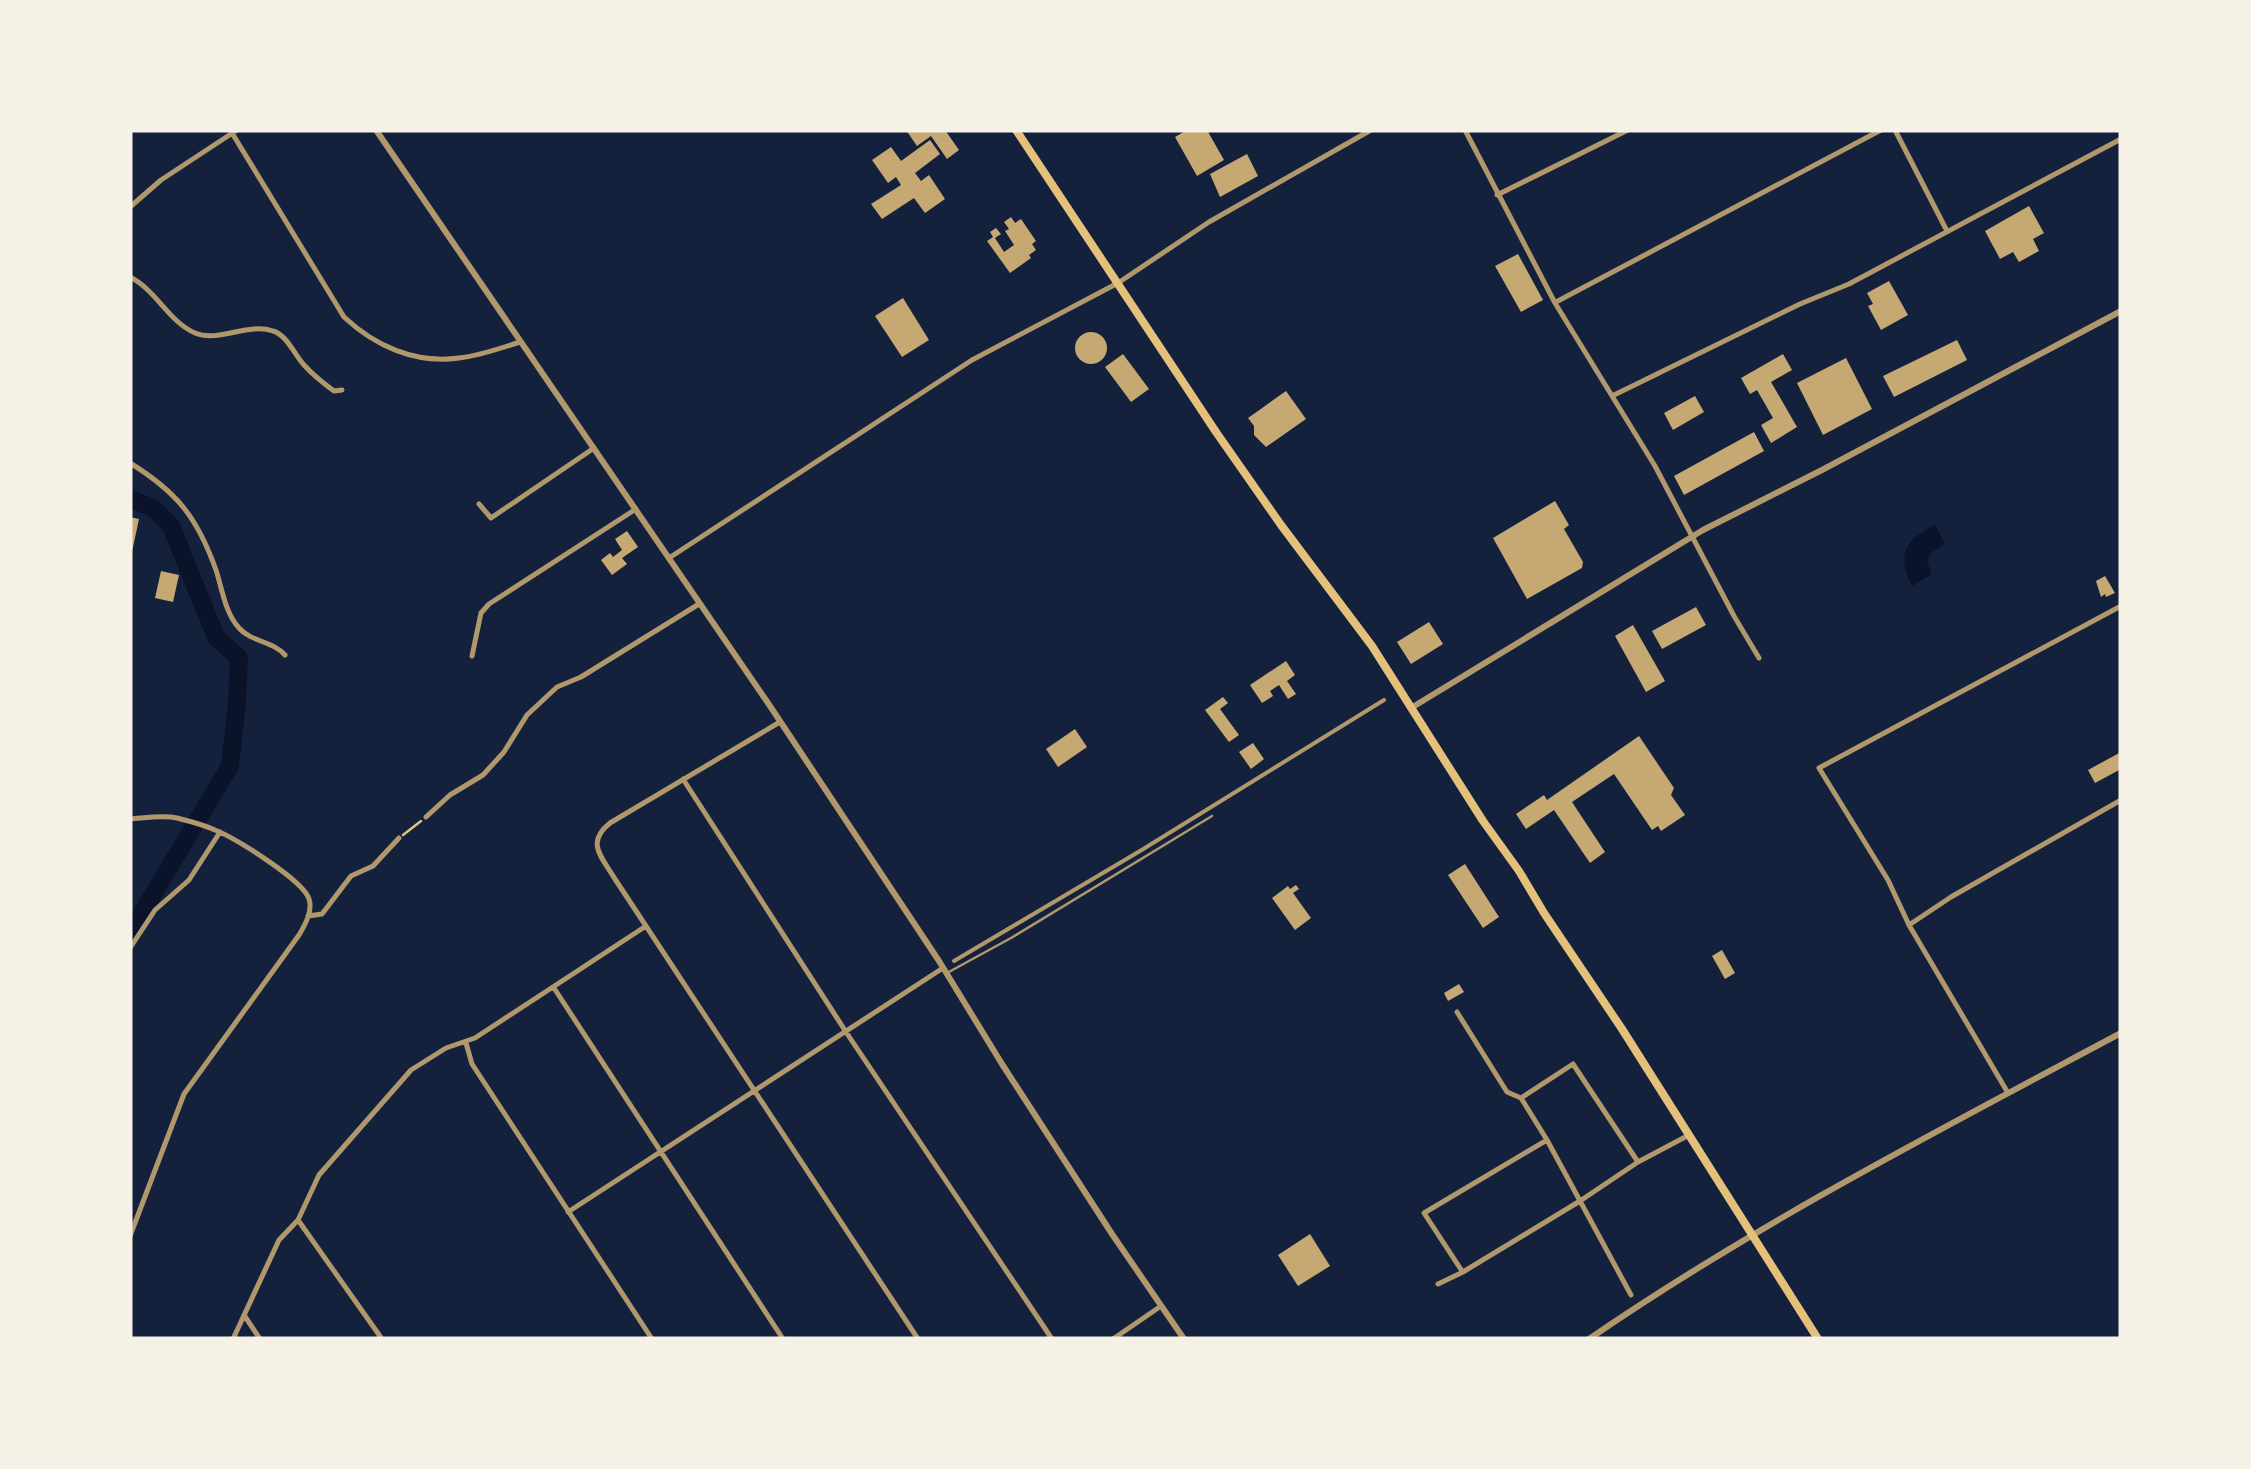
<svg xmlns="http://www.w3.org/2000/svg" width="2251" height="1469" font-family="'Open Sans',sans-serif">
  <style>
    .water { fill: #0b132b }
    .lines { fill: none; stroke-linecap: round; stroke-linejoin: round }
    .river { stroke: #0b132b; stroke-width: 18 }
    .building { fill: #c6a872 }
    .path { stroke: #e5c07b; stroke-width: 2.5 }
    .service { stroke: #b1986c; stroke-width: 2.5 }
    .pedestrian { stroke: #b1986c; stroke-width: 4 }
    .minor { stroke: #b1986c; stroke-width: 5 }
    .tertiary { stroke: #b1986c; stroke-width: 6 }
    .secondary { stroke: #e5c07b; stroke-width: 8 }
  </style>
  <rect width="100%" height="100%" fill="#14213d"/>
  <path class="water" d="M 1935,525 L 1945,544 C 1929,554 1923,555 1932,574 L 1912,586 C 1896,554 1905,540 1935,525 Z"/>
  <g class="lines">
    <path class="river" d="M 130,499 L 153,508 L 171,526 L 216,637 L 239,658 L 237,703 L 230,766 L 130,933"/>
  </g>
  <path class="building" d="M 906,130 L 945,130 L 959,150 L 947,159 L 931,136 L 917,146 Z
    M 1187,130 L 1207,130 L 1224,160 L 1197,176 L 1175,137 Z
    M 930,140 L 940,154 L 915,173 L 921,181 L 929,175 L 945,199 L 925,213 L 914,198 L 882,219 L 871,204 L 901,185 L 896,177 L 888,183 L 872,160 L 891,147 L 901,161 Z
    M 1247,154 L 1258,176 L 1220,197 L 1210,174 Z
    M 2029,206 L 2044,233 L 2033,239 L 2039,251 L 2019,262 L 2013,252 L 2000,259 L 1985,231 Z
    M 1011,217 L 1015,223 L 1021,219 L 1036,241 L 1032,244 L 1036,250 L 1029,255 L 1031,258 L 1010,273 L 987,241 L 993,237 L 990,232 L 996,228 L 1001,234 L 995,238 L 1004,252 L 1014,245 L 1005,231 L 1009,229 L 1004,222 Z
    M 1518,254 L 1543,300 L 1521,312 L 1495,266 Z
    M 1889,281 L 1908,315 L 1881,330 L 1868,306 L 1873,304 L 1867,293 Z
    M 903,298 L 929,340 L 902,357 L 875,316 Z
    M1075 348a16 16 0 1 1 32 0a16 16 0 1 1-32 0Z
    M 1957,340 L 1967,360 L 1894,397 L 1883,376 Z
    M 1123,354 L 1149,389 L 1131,402 L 1105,367 Z
    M 1783,354 L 1792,370 L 1771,382 L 1797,427 L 1771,443 L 1761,425 L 1773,418 L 1757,390 L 1750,394 L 1741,378 Z
    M 1846,358 L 1872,409 L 1823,435 L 1797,383 Z
    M 1286,391 L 1306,419 L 1266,447 L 1254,435 L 1254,426 L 1248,418 Z
    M 1695,396 L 1704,412 L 1673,430 L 1664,413 Z
    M 1754,432 L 1764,451 L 1684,495 L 1674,476 Z
    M 1555,501 L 1569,525 L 1564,529 L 1583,562 L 1582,568 L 1527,599 L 1493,538 Z
    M 130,517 L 139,519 L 132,552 L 130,552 Z
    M 627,531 L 638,547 L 622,558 L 627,564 L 612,575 L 601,560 L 610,553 L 613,557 L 622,550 L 615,539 Z
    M 161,571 L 179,575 L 173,602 L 155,598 Z
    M 2105,576 L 2115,593 L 2106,597 L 2105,594 L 2101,597 L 2096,581 Z
    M 1696,607 L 1706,625 L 1662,649 L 1652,631 Z
    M 1429,622 L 1443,644 L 1411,664 L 1397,642 Z
    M 1633,625 L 1665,681 L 1646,692 L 1615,636 Z
    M 1286,661 L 1295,675 L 1287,681 L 1296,694 L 1288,699 L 1279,685 L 1270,691 L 1273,696 L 1262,703 L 1250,685 Z
    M 1223,697 L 1228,703 L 1220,709 L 1239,735 L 1229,742 L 1205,710 Z
    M 1075,729 L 1087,747 L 1058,767 L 1046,749 Z
    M 1639,736 L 1674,788 L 1671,795 L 1685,815 L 1661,831 L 1658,826 L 1652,830 L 1614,774 L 1572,802 L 1605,852 L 1590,863 L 1554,810 L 1526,829 L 1516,814 L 1544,795 L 1547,800 Z
    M 1253,743 L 1264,759 L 1251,769 L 1239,752 Z
    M 2121,752 L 2121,769 L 2095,783 L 2088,770 Z
    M 1465,864 L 1499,917 L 1483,928 L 1448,875 Z
    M 1296,885 L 1299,889 L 1293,893 L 1311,918 L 1295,930 L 1272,898 L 1288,886 L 1290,889 Z
    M 1722,950 L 1735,973 L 1725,979 L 1712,956 Z
    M 1459,984 L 1464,992 L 1448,1001 L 1444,993 Z
    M 1310,1234 L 1330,1266 L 1298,1286 L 1278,1255 Z"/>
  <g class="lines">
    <path class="path" d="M 403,835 L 421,821"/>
    <path class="service" d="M 947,973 L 1011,938 L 1212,816"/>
    <path class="pedestrian" d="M 954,961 L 1140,851 L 1384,700"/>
    <path class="minor" d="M 1465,130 L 1555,303 L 1655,466 L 1734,616 L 1759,658
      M 1895,130 L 1947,231
      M 232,133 L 344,317 C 375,346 415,364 459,358 C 479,356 501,348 520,342
      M 1497,195 L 1628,130
      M 130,207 L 161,180 L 237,130
      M 130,277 C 156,290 169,322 195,333 C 219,343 248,322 273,331 C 287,335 294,354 304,365 C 313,375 323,383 334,391 L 342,390
      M 1556,302 L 1881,130
      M 1612,396 L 1800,304 L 1849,284 L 2121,139
      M 130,463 C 177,492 197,517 216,570 C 222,588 225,613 239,628 C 251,642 273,641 285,655
      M 479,504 L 491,518 L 594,448
      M 669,558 L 972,360 L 1118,283 L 1209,222 L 1371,130
      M 472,656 L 481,613 L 489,604 L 636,509
      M 780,722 L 610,823 C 585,843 602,857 615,879 L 918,1339
      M 683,779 L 846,1032 L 1052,1339
      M 426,817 L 450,795 L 483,775 L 504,752 L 527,715 L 557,687 L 581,677 L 699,604
      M 130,819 C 145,818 162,815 177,818 C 189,821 204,825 215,830 C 235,838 303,880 309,899 C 313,911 305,925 299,935 L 184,1094 L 130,1236
      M 308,916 L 322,914 L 351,876 L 373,866 L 399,838
      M 1909,925 L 1951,897 L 2121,800
      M 130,948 L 155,910 L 189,880 L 220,832
      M 554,988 L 783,1339
      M 1457,1012 L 1507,1092 L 1521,1098 L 1573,1064 L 1638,1162
      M 466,1043 L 472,1064 L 652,1339
      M 2008,1093 L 1909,925 L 1888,880 L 1819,768 L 2121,606
      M 1521,1098 L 1547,1140 L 1631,1295
      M 568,1212 L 943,968
      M 298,1220 L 382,1339
      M 1462,1271 L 1424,1213 L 1547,1140
      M 1438,1284 L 1463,1272 L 1580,1201 L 1638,1162 L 1689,1135
      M 244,1315 L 260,1339
      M 233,1339 L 279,1240 L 298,1220 L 319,1175 L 411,1070 L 446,1048 L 475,1038 L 646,926
      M 1113,1339 L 1161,1306"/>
    <path class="tertiary" d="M 376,130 L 770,706 L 939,961 L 1002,1064 L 1112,1234 L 1184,1339
      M 1411,708 L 1703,530 L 1822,470 L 2121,311
      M 1589,1339 C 1758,1223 1941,1129 2121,1033"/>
    <path class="secondary" d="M 1016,130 L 1216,432 L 1281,525 L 1372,646 L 1483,821 L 1519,871 L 1544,913 L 1622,1029 L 1818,1339"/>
  </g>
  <rect width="2251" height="1469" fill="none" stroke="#f6f1e7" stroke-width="265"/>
</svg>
